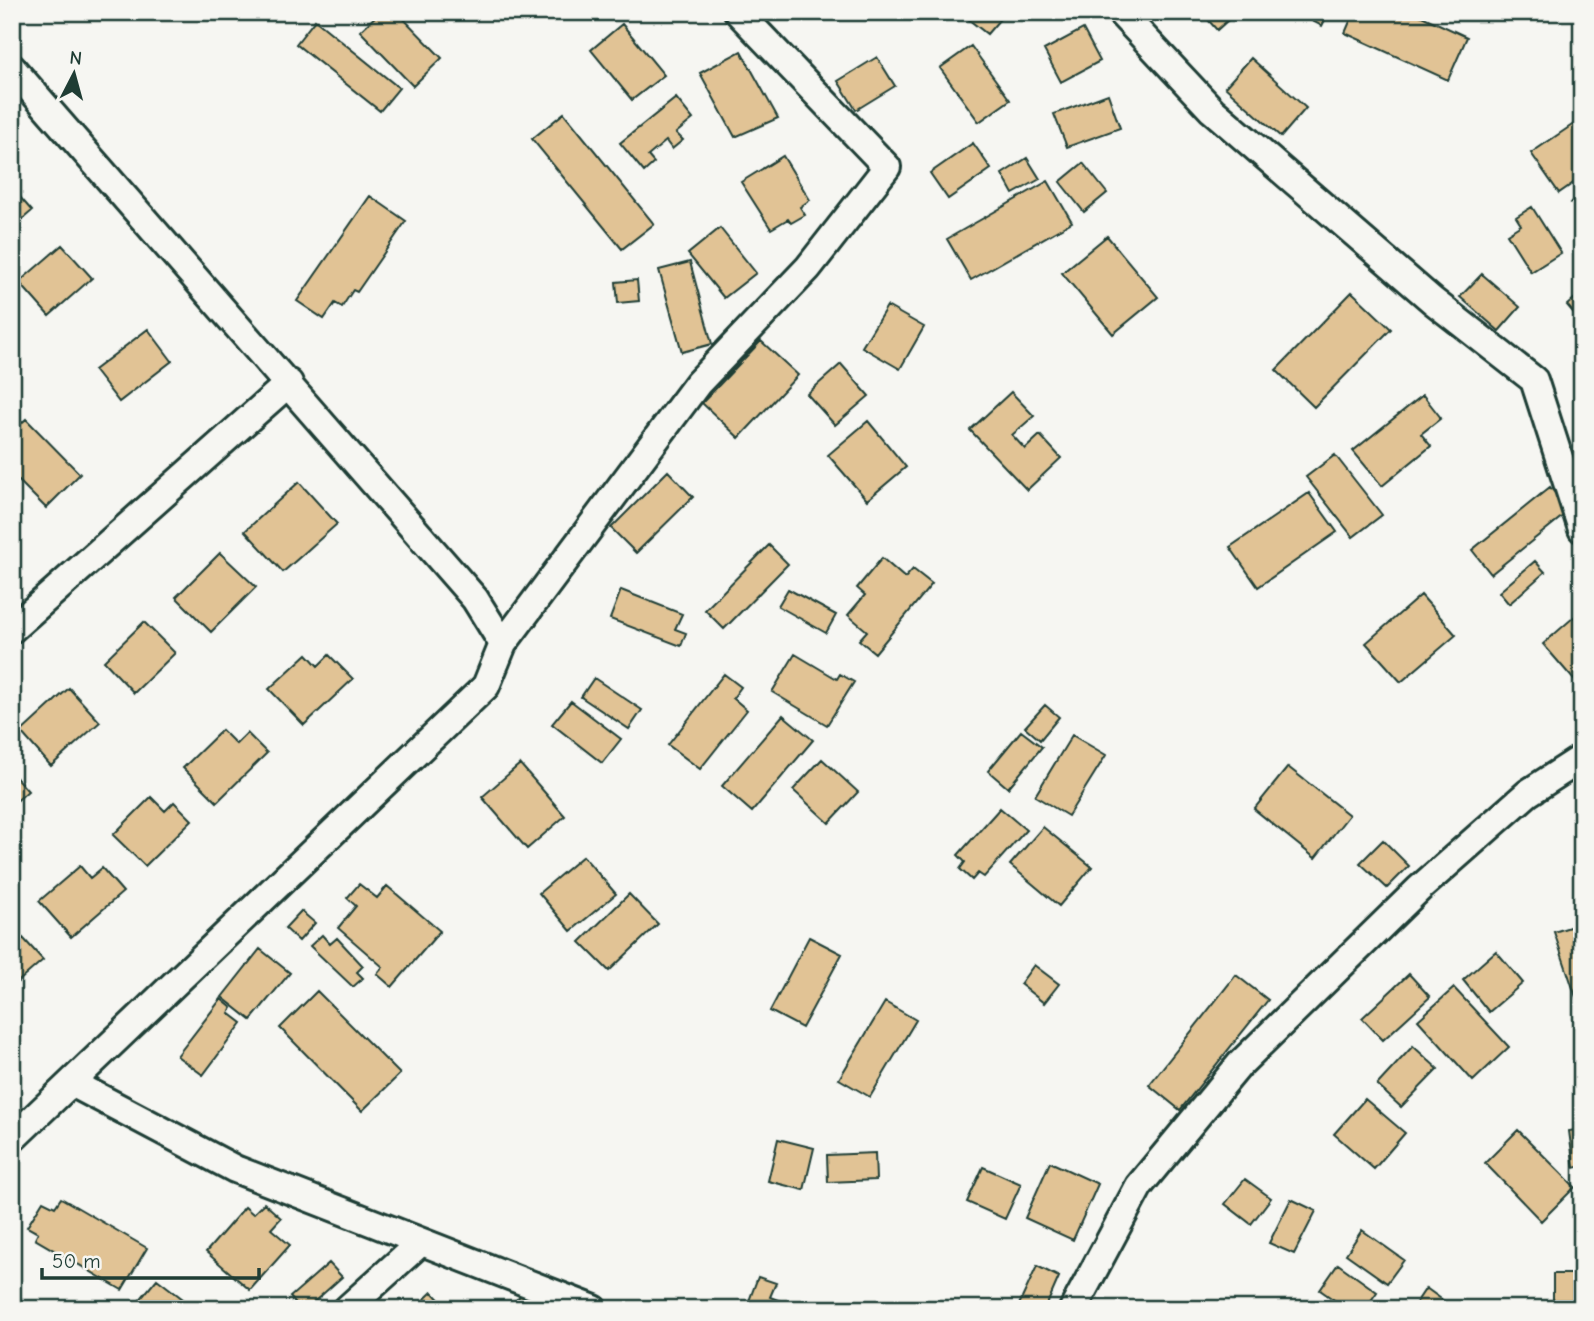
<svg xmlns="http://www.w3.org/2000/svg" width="1594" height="1321" font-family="'Comic Neue',sans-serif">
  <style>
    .building { fill: #e1c395; stroke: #1f3d34; stroke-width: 2 }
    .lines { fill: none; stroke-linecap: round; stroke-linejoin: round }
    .minor-casing { stroke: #1f3d34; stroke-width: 32 }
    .minor { stroke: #f6f6f2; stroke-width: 26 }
  </style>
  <rect width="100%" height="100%" fill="#f6f6f2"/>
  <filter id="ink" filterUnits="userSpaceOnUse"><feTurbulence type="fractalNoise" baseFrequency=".0143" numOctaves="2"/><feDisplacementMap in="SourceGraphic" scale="14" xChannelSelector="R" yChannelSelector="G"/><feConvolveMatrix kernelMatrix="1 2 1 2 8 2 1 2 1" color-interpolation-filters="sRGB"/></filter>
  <g filter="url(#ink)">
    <path class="building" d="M 380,12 L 397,12 L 442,58 L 413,86 L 360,31 Z
      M 965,12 L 1006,12 L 987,34 L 963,15 Z
      M 1201,12 L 1237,12 L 1217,30 Z
      M 1295,12 L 1329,12 L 1322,26 Z
      M 1354,12 L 1413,12 L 1467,37 L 1448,80 L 1345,33 Z
      M 315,20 L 399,88 L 380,111 L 296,44 Z
      M 622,24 L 664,75 L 632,100 L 591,50 Z
      M 1083,29 L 1100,61 L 1061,82 L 1044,50 Z
      M 971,46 L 1010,100 L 979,122 L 940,68 Z
      M 741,51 L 778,118 L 735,137 L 700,73 Z
      M 877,57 L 895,86 L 856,110 L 838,81 Z
      M 1251,58 L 1306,108 L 1281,137 L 1225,87 Z
      M 1108,94 L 1120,128 L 1067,147 L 1054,114 Z
      M 676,98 L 693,119 L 676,133 L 683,140 L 672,149 L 666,141 L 648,156 L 654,163 L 644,172 L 620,143 Z
      M 564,113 L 654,224 L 622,249 L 532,139 Z
      M 1581,119 L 1582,177 L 1559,193 L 1531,153 Z
      M 973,143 L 991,169 L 948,199 L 930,173 Z
      M 783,156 L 810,200 L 800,207 L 805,215 L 791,223 L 788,219 L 771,229 L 741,182 Z
      M 1027,158 L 1040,179 L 1013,194 L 1002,174 Z
      M 1083,163 L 1107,193 L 1084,212 L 1060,182 Z
      M 1048,181 L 1072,222 L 971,280 L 947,239 Z
      M 12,188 L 32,211 L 12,228 Z
      M 1582,192 L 1582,214 L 1571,203 Z
      M 370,196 L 406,221 L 357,292 L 353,290 L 342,307 L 335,303 L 324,319 L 297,301 Z
      M 1532,207 L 1561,253 L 1531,272 L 1507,234 L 1521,225 L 1516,217 Z
      M 720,228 L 756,273 L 724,298 L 688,254 Z
      M 1107,236 L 1158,297 L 1113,334 L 1062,273 Z
      M 62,245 L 92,278 L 49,316 L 19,282 Z
      M 690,262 L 712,344 L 682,352 L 659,270 Z
      M 1482,274 L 1520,307 L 1499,331 L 1460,297 Z
      M 637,280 L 639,301 L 618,303 L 616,282 Z
      M 1352,292 L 1391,329 L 1314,407 L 1276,370 Z
      M 1582,292 L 1582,323 L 1567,305 Z
      M 887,306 L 924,327 L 900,369 L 862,347 Z
      M 148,329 L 172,361 L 119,402 L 94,370 Z
      M 761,341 L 798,375 L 739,438 L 702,403 Z
      M 841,364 L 869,396 L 835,425 L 807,394 Z
      M 1011,392 L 1034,416 L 1012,435 L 1025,449 L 1040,435 L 1061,458 L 1027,490 L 970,430 Z
      M 1423,395 L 1441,418 L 1421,434 L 1431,446 L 1382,486 L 1353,451 Z
      M 26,419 L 80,474 L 46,508 L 12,474 L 12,432 Z
      M 868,421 L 906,467 L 867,500 L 828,455 Z
      M 1335,455 L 1382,515 L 1353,537 L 1306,477 Z
      M 668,471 L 693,497 L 636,553 L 611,528 Z
      M 299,482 L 337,524 L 283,572 L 245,531 Z
      M 1550,487 L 1569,511 L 1491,574 L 1472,550 Z
      M 1309,493 L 1337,532 L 1258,587 L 1230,547 Z
      M 769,545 L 788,564 L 724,629 L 705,610 Z
      M 220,553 L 256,587 L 211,632 L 176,597 Z
      M 882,558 L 905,578 L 913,569 L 932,584 L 875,653 L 859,640 L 867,631 L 848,615 L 865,595 L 857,588 Z
      M 1535,561 L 1545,572 L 1509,604 L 1499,592 Z
      M 788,589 L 836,615 L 826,633 L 778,606 Z
      M 621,590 L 682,614 L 675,629 L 686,633 L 681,646 L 610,619 Z
      M 1421,595 L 1456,635 L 1401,682 L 1366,643 Z
      M 1575,616 L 1582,623 L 1581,688 L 1543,644 Z
      M 144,622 L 175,653 L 134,693 L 104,661 Z
      M 307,654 L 318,666 L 329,655 L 353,679 L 304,725 L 269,689 Z
      M 795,654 L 837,679 L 840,674 L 854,682 L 827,725 L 772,692 Z
      M 724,674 L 741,687 L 733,698 L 747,710 L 700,769 L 668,745 Z
      M 594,678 L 642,710 L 629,729 L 581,697 Z
      M 69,688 L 100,722 L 51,766 L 21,732 Z
      M 571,701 L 621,739 L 602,763 L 552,724 Z
      M 1045,705 L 1059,717 L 1040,740 L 1025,727 Z
      M 783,715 L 813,740 L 752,812 L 722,786 Z
      M 222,730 L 236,744 L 247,733 L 267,753 L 217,802 L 183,768 Z
      M 1021,731 L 1042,747 L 1008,788 L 988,771 Z
      M 1072,735 L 1106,755 L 1068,816 L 1035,796 Z
      M 822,759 L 858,792 L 829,823 L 793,790 Z
      M 520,764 L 565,816 L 527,849 L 482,797 Z
      M 1288,767 L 1349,815 L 1315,858 L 1254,809 Z
      M 12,773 L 28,791 L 12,805 Z
      M 151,797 L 165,811 L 174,802 L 192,820 L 145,866 L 113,835 Z
      M 1000,808 L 1026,830 L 984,877 L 978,873 L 972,880 L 960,869 L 965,862 L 958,855 Z
      M 1043,827 L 1092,867 L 1059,906 L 1010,865 Z
      M 1383,840 L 1409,866 L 1387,888 L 1360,863 Z
      M 583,856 L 616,894 L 571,931 L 539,893 Z
      M 80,866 L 90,878 L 102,868 L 123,892 L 71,937 L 39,901 Z
      M 359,884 L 377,898 L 387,886 L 440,931 L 392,987 L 377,974 L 383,967 L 338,928 L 356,906 L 347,898 Z
      M 629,894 L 658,924 L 609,971 L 580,942 Z
      M 301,911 L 315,923 L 299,941 L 285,928 Z
      M 1582,923 L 1582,1015 L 1554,932 Z
      M 322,935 L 330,944 L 337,938 L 363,966 L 357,972 L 363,978 L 353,987 L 310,946 Z
      M 809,937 L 842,954 L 802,1028 L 770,1011 Z
      M 23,938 L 43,960 L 12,987 L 12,948 Z
      M 260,949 L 290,973 L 251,1020 L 222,997 Z
      M 1496,951 L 1523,983 L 1489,1012 L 1463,980 Z
      M 1034,965 L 1059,984 L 1044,1003 L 1020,984 Z
      M 1409,974 L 1430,997 L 1383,1040 L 1362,1018 Z
      M 1236,975 L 1268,1000 L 1180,1110 L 1149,1085 Z
      M 1454,988 L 1509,1047 L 1473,1081 L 1418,1020 Z
      M 317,991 L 400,1074 L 362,1111 L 280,1028 Z
      M 221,999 L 232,1008 L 229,1013 L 242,1023 L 203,1075 L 177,1056 Z
      M 885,1002 L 916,1020 L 870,1097 L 839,1079 Z
      M 1413,1046 L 1438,1069 L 1401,1107 L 1377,1085 Z
      M 1365,1099 L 1405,1133 L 1374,1169 L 1334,1134 Z
      M 1582,1129 L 1582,1166 L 1574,1168 L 1569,1131 Z
      M 1518,1130 L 1575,1187 L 1541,1221 L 1485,1163 Z
      M 778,1139 L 814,1148 L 804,1190 L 768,1181 Z
      M 875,1153 L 876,1180 L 828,1182 L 827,1155 Z
      M 1050,1162 L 1098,1184 L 1073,1240 L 1025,1218 Z
      M 983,1167 L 1021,1184 L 1005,1219 L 967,1202 Z
      M 1245,1179 L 1271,1198 L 1251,1224 L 1225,1204 Z
      M 61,1198 L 147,1248 L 122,1290 L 35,1239 L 38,1233 L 27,1227 L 43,1201 L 55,1207 Z
      M 1291,1199 L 1316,1211 L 1294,1254 L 1269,1243 Z
      M 264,1203 L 281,1218 L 271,1229 L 290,1245 L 250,1290 L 206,1252 L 245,1207 L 253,1214 Z
      M 1362,1230 L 1404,1260 L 1387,1283 L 1346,1254 Z
      M 329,1263 L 342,1277 L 306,1309 L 300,1309 L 290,1297 Z
      M 1338,1264 L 1377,1292 L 1365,1309 L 1347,1309 L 1320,1290 Z
      M 1037,1266 L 1059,1277 L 1045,1309 L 1017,1309 Z
      M 1553,1274 L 1580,1274 L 1580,1309 L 1553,1309 Z
      M 758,1277 L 776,1283 L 770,1297 L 802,1309 L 746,1309 Z
      M 157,1279 L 196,1309 L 148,1309 L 138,1302 Z
      M 1426,1288 L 1455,1309 L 1412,1309 Z
      M 432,1292 L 448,1309 L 414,1309 Z
      M 523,1293 L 539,1309 L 507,1309 Z"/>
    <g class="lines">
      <g class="minor-casing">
        <path id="minor" d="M 1120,12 L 1212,110 L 1433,301 L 1534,380 L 1582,529
          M 12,68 L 475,599 L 503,644
          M 12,629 L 289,383
          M 72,1083 L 235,1169 L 594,1309
          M 12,1139 L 486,686 L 503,644 L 698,383 L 808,268 L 887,167 L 738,12
          M 347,1309 L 421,1242
          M 1073,1309 L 1139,1186 L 1240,1064 L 1419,889 L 1528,793 L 1582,758"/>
      </g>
      <use href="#minor" class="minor"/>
    </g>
  </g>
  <rect width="1594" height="1321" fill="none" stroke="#f6f6f2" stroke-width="42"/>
  <rect x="21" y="21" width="1552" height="1279" fill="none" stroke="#1f3d34" stroke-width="2.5" filter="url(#ink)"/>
  <g transform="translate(74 74) rotate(6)" stroke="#f6f6f2" stroke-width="5" paint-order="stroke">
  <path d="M0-5L12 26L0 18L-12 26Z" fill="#1f3d34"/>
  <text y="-10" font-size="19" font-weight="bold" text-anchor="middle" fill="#1f3d34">N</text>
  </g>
  <path d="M42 1268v10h217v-10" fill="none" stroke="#1f3d34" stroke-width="3.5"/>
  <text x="52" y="1268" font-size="21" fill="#1f3d34" stroke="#f6f6f2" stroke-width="5" paint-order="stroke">50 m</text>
</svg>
